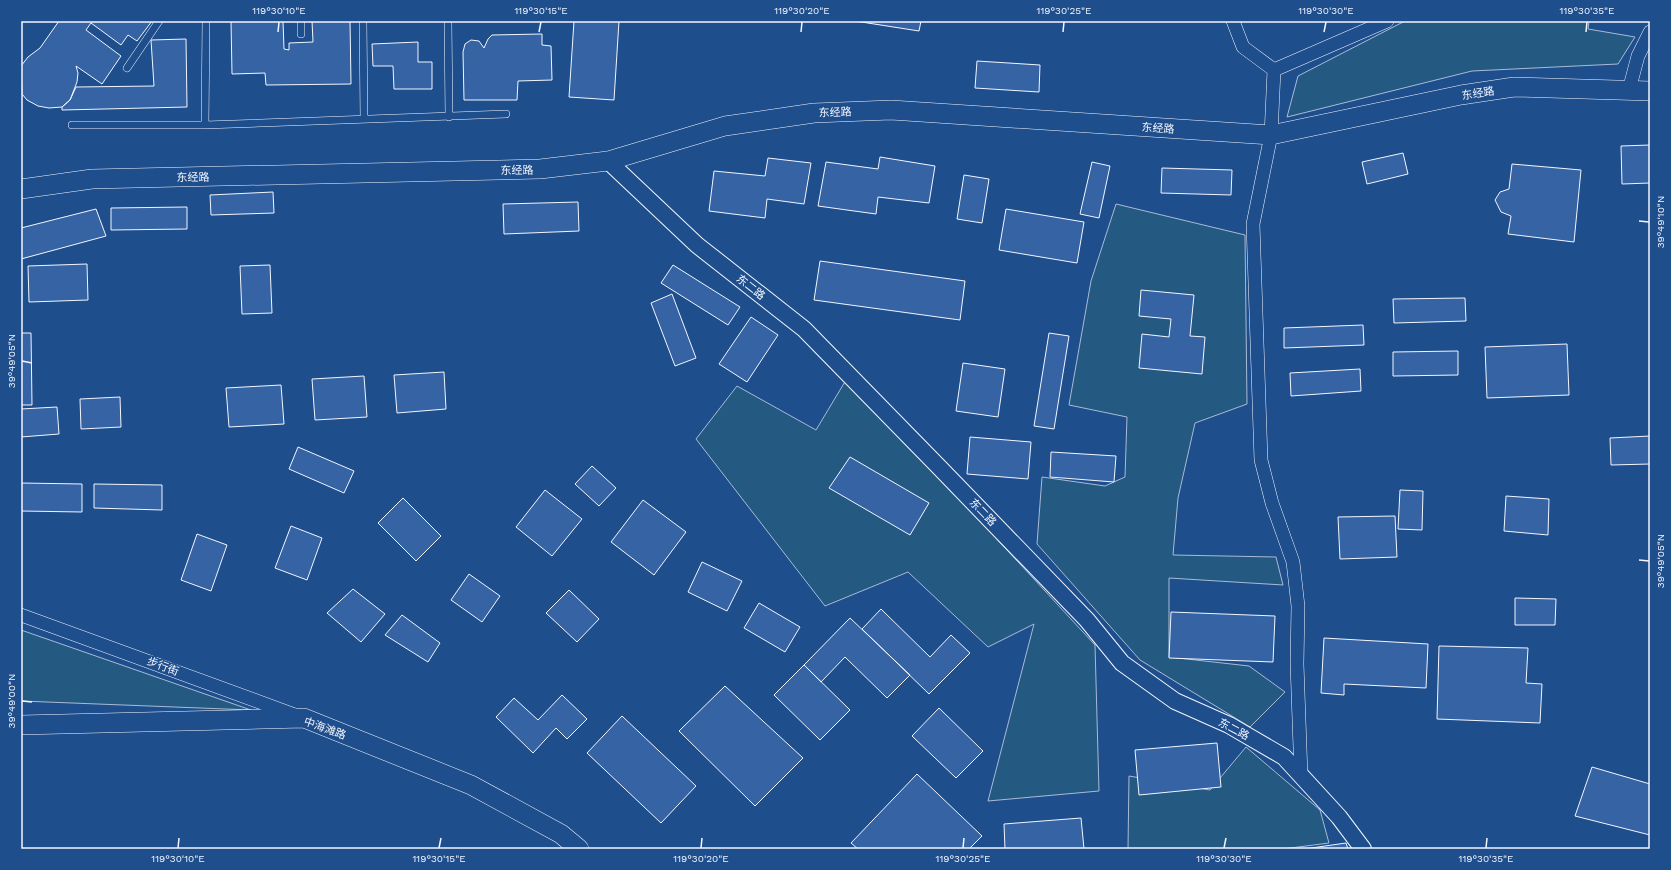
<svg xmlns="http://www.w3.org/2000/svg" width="1671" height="870" font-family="'Work Sans','Noto Sans SC',sans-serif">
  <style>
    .green { fill: #245a82; stroke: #a8bbd7 }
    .building { fill: #3563a3; stroke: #f2f6ff }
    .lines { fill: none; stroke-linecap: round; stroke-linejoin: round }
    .service-casing { stroke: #f2f6ff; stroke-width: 8 }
    .minor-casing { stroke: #f2f6ff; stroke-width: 14 }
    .tertiary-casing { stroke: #f2f6ff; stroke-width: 18 }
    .secondary-casing { stroke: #f2f6ff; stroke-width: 20 }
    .service { stroke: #1f4e8c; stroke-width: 7 }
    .minor { stroke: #1f4e8c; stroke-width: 13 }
    .tertiary { stroke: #1f4e8c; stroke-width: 16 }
    .secondary { stroke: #1f4e8c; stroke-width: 19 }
    .ticks { fill: none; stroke: #f2f6ff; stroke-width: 1.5 }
    .labels { text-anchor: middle; stroke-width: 3; stroke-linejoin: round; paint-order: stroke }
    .street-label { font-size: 11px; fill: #f2f6ff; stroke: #1f4e8c }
    .neatline { fill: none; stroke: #f2f6ff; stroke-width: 1.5 }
    .ticks-label { font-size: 10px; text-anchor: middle; fill: #f2f6ff }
  </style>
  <rect width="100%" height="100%" fill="#1f4e8c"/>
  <path class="green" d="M 1405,21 L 1589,21 L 1588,29 L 1635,37 L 1618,64 L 1472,71 L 1287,117 L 1298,76 Z
    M 1116,204 L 1245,235 L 1247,404 L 1195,423 L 1178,498 L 1173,555 L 1276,557 L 1283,585 L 1169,578 L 1169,657 L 1249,666 L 1285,692 L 1250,727 L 1140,660 L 1037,544 L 1042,477 L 1105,486 L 1125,477 L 1127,417 L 1069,405 L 1091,281 Z
    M 846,380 L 870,402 L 1095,645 L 1099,791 L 988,801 L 1034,624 L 988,647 L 908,572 L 825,606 L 696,439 L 737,386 L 816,430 Z
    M 21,630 L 251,710 L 21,701 Z
    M 1246,747 L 1320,810 L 1329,843 L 1283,849 L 1128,849 L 1129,776 L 1210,790 Z"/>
  <path class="building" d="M 59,21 L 152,21 L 137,41 L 128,35 L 121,45 L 91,23 L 86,30 L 121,56 L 102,84 L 76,66 L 78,73 L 77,82 L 70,100 L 62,107 L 49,108 L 38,106 L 27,100 L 22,94 L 21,66 L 28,57 L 40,48 Z
    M 231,21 L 283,21 L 284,49 L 289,50 L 289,43 L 313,42 L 312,21 L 350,21 L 351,84 L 266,85 L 265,73 L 232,74 Z
    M 574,21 L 619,21 L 614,100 L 569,97 Z
    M 855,21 L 921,21 L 919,31 Z
    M 542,34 L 542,45 L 551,46 L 552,80 L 518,81 L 517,100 L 464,100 L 463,52 L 465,44 L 471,40 L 479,41 L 484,48 L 488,39 L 492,35 Z
    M 186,39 L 187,107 L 62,110 L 62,107 L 70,100 L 76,87 L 154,86 L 151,40 Z
    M 418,42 L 418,62 L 432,62 L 432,89 L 394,89 L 393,66 L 373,66 L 372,44 Z
    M 977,61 L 1040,65 L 1039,92 L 975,88 Z
    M 1650,145 L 1650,183 L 1622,184 L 1621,146 Z
    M 1403,153 L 1408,174 L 1367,184 L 1362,162 Z
    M 880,157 L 935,166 L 929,203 L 878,197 L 876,214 L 818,206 L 826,162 L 878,169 Z
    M 768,158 L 811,163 L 804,204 L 767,199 L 765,218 L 709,211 L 714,171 L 765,176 Z
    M 1092,162 L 1110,166 L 1099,218 L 1080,214 Z
    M 1512,164 L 1581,170 L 1574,242 L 1508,234 L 1511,216 L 1501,212 L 1495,200 L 1500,192 L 1509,189 Z
    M 1162,168 L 1232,170 L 1231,195 L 1161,193 Z
    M 964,175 L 989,179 L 982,223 L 957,219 Z
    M 273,192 L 274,213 L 211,215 L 210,195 Z
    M 578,202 L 579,231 L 504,234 L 503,204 Z
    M 187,207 L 187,229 L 111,230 L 111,208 Z
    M 96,209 L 106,236 L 21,259 L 21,228 Z
    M 1006,209 L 1084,222 L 1077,263 L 999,250 Z
    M 820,261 L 965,281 L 960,320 L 814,300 Z
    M 87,264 L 88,300 L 29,302 L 28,266 Z
    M 270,265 L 272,313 L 242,314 L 240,266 Z
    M 673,265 L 740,307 L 728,325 L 661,283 Z
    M 1141,290 L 1194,295 L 1190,336 L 1205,337 L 1202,374 L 1139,368 L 1142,334 L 1169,337 L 1171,319 L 1139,316 Z
    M 672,294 L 696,358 L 675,366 L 651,303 Z
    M 1465,298 L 1466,321 L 1394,323 L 1393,299 Z
    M 751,317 L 778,335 L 747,382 L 719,364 Z
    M 1363,325 L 1364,345 L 1284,348 L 1284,328 Z
    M 21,333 L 31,333 L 32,405 L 21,405 Z
    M 1049,333 L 1069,336 L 1054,429 L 1034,426 Z
    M 1567,344 L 1569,395 L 1487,398 L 1485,347 Z
    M 1458,351 L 1458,375 L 1393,376 L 1393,352 Z
    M 963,363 L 1005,369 L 998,417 L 956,411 Z
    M 1360,369 L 1361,391 L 1291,396 L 1290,373 Z
    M 444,372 L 446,409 L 397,413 L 394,375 Z
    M 364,376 L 367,417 L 315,420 L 312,379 Z
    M 281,385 L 284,424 L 229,427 L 226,388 Z
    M 120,397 L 121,427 L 81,429 L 80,399 Z
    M 57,407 L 59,434 L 21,437 L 21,409 Z
    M 1650,436 L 1650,464 L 1611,465 L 1610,438 Z
    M 970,437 L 1031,442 L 1028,479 L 967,474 Z
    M 298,447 L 354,471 L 344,493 L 289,469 Z
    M 1051,452 L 1116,456 L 1114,482 L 1050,477 Z
    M 850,457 L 929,503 L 910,535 L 829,488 Z
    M 592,466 L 616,488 L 599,506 L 575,484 Z
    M 21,483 L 82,484 L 82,512 L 21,511 Z
    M 94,484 L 162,485 L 162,510 L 94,508 Z
    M 545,490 L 582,519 L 552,556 L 516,527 Z
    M 1400,490 L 1423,491 L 1422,530 L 1398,529 Z
    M 1506,496 L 1549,499 L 1548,535 L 1504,531 Z
    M 403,498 L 441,536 L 416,561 L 378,523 Z
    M 643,500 L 686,532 L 654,575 L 611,542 Z
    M 1395,516 L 1397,557 L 1340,559 L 1338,517 Z
    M 291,526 L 322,538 L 307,580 L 275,568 Z
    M 197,534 L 227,545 L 211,591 L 181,580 Z
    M 702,562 L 742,581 L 727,611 L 688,592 Z
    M 469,574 L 500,596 L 482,622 L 451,600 Z
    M 353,589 L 385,614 L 361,642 L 327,613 Z
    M 569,590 L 599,619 L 577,642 L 546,613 Z
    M 1515,598 L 1556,599 L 1555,625 L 1515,625 Z
    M 759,603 L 800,627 L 785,652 L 744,628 Z
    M 881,609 L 930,657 L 951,635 L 970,653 L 929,694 L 862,629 Z
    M 1171,612 L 1275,616 L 1273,662 L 1169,658 Z
    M 402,615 L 440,643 L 428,662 L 385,635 Z
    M 850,618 L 910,675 L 887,698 L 845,657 L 821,682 L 804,665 Z
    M 1324,638 L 1428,644 L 1426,688 L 1344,684 L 1344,695 L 1321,693 Z
    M 1439,646 L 1528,648 L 1526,683 L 1542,684 L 1540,723 L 1437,719 Z
    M 804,665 L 850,710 L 820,740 L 774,695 Z
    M 725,686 L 803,758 L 755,806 L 679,731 Z
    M 562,695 L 587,719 L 567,739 L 556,728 L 533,753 L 496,717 L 514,698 L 538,720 Z
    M 939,708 L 983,751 L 956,778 L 912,736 Z
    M 622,716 L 696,786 L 661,823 L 587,753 Z
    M 1217,743 L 1221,787 L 1139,795 L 1135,750 Z
    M 1592,767 L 1650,784 L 1650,835 L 1575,816 Z
    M 917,774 L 982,836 L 969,849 L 858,849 L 851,843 Z
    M 1081,818 L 1084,849 L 1005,849 L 1004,824 Z
    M 1346,843 L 1348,849 L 1304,849 Z"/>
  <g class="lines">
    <g class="service-casing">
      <path id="service" d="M 301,21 L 301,34
        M 363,21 L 364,119
        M 448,21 L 449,117
        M 127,68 L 159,21
        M 72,125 L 205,125 L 506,114
        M 205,125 L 206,21"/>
    </g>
    <g class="minor-casing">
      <path id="minor" d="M 1233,21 L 1243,47 L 1274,70
        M 1629,90 L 1638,56 L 1650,32
        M 21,615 L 295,715
        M 1301,776 L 1297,664 L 1298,606 L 1293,562 L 1272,503 L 1261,460 L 1253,224 L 1271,135 L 1274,70 L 1387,21"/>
    </g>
    <g class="tertiary-casing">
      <path id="tertiary" d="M 608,161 L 697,245 L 804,329 L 938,466 L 1087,620 L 1122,663 L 1175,701 L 1229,725 L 1284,757 L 1339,817 L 1363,849"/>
    </g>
    <g class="secondary-casing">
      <path id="secondary" d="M 21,189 L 92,179 L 540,169 L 608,161 L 725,126 L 814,113 L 891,110 L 1271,135 L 1461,95 L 1514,87 L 1650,91
        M 21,725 L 304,718 L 471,785 L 561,834 L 579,849"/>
    </g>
    <use href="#service" class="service"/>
    <use href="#minor" class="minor"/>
    <use href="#tertiary" class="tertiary"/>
    <use href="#secondary" class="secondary"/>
  </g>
  <path class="ticks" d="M 278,32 L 279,22M 539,32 L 541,22M 801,32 L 802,22M 1063,32 L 1064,22M 1324,32 L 1326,22M 1586,32 L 1587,22M 1639,221 L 1649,222M 22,361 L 32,363M 1639,560 L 1649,561M 22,701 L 32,702M 178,848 L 179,838M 439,848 L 441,838M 701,848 L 702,838M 963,848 L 964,838M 1224,848 L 1226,838M 1486,848 L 1487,838"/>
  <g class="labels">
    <g class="street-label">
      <text transform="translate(1478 93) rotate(-9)" y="4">东经路</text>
      <text transform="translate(835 112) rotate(-2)" y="4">东经路</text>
      <text transform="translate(1158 128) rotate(4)" y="4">东经路</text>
      <text transform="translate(517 170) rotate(-1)" y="4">东经路</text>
      <text transform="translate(193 177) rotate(-1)" y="4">东经路</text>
      <text transform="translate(751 287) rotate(38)" y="4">东二路</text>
      <text transform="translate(983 512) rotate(46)" y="4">东二路</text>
      <text transform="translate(163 666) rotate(20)" y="4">步行街</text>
      <text transform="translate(325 728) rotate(20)" y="4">中海滩路</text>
      <text transform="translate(1234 729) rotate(28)" y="4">东二路</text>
    </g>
  </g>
  <rect width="1671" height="870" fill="none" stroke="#1f4e8c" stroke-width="44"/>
  <rect x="22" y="22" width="1627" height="826" class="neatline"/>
  <g class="ticks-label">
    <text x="279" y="14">119°30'10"E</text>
    <text x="541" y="14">119°30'15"E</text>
    <text x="802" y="14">119°30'20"E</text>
    <text x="1064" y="14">119°30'25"E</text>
    <text x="1326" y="14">119°30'30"E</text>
    <text x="1587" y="14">119°30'35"E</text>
    <text transform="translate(1660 222) rotate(-90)" y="4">39°49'10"N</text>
    <text transform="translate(11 361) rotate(-90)" y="4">39°49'05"N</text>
    <text transform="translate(1660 561) rotate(-90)" y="4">39°49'05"N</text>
    <text transform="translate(11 701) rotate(-90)" y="4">39°49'00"N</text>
    <text x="178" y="862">119°30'10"E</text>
    <text x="439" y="862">119°30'15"E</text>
    <text x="701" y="862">119°30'20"E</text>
    <text x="963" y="862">119°30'25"E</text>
    <text x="1224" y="862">119°30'30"E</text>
    <text x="1486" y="862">119°30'35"E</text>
  </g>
</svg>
